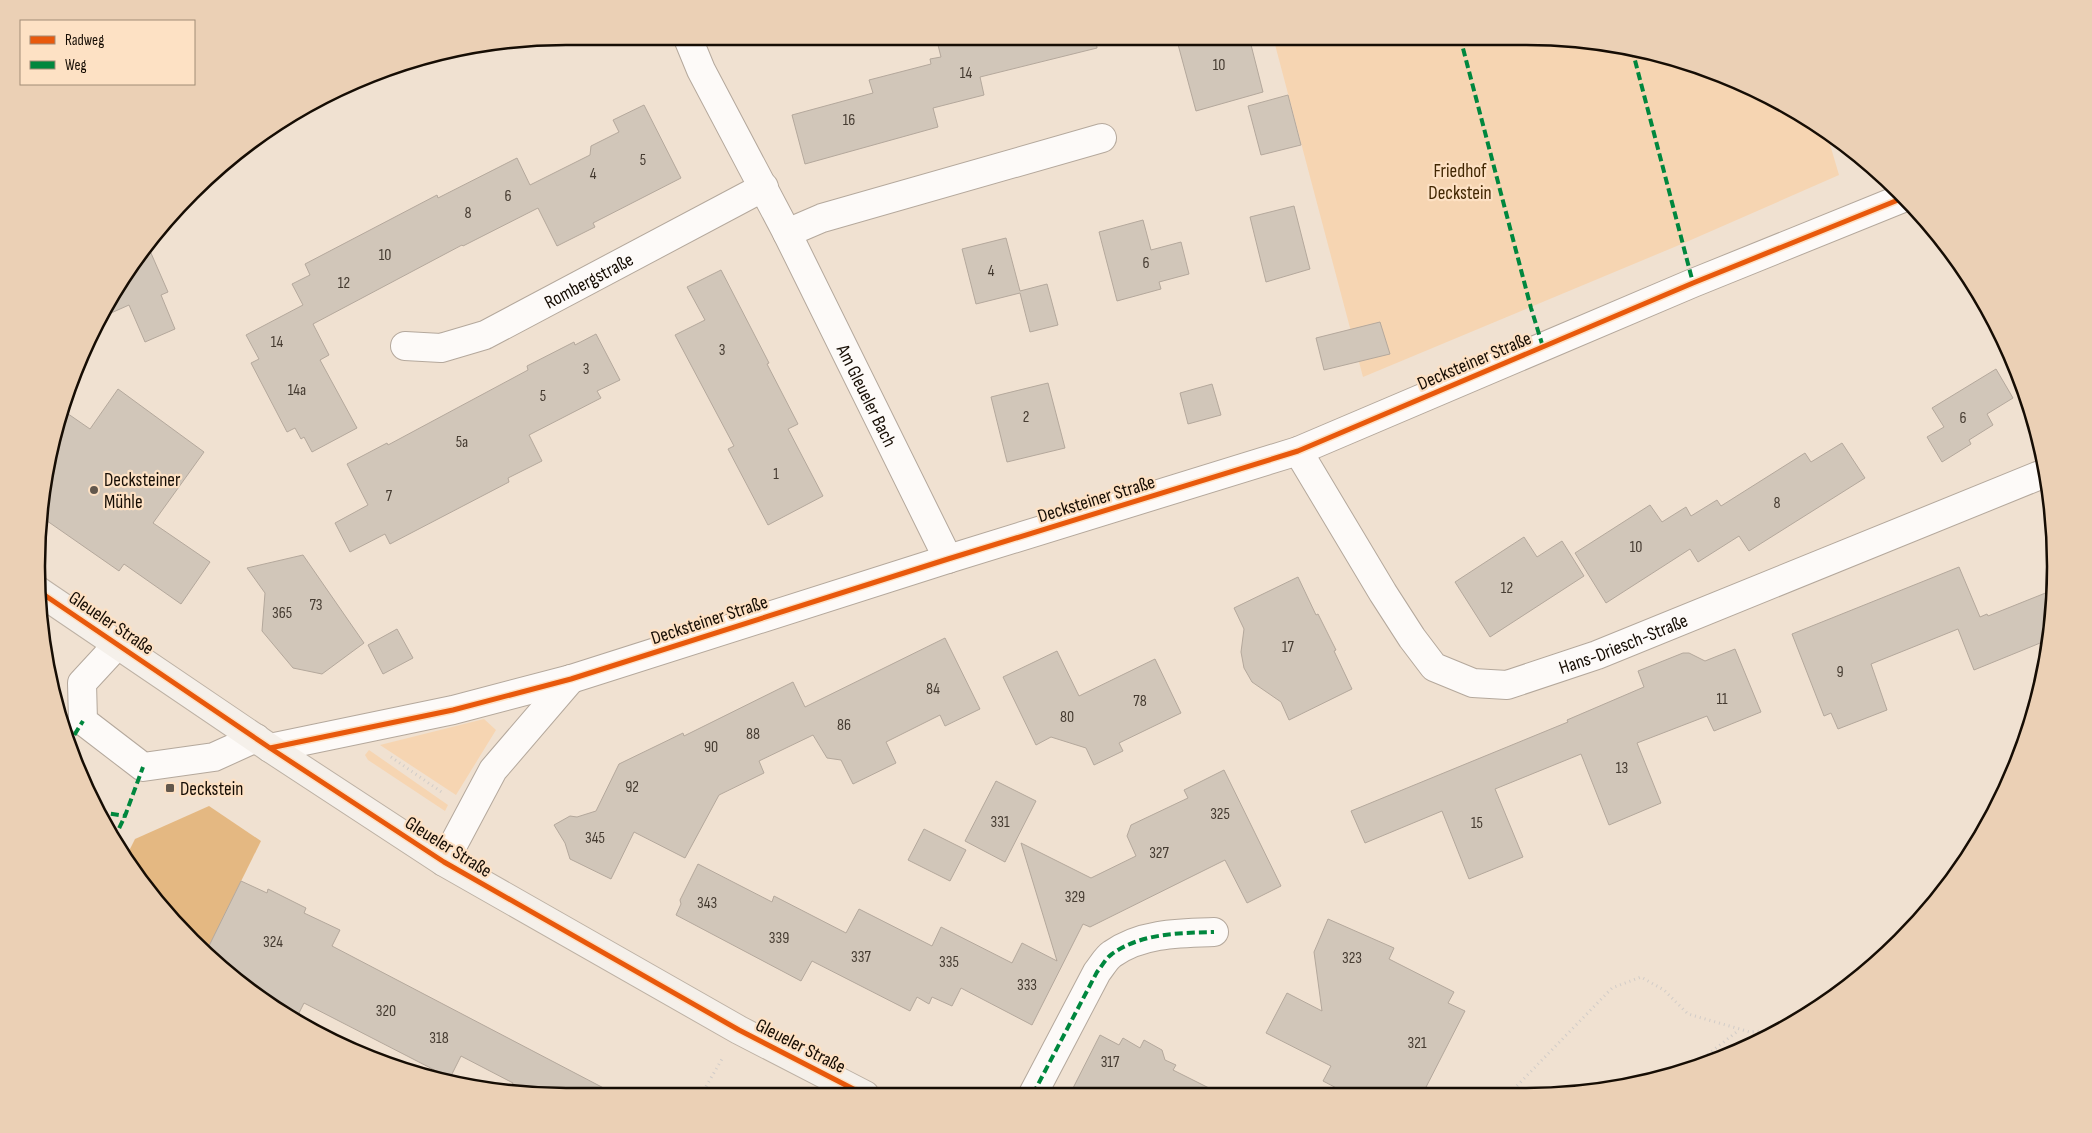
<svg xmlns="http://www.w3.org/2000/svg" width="2092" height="1133" font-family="'Sofia Sans Condensed',sans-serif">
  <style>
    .green { fill: #f6d5b2 }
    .forest { fill: #e4b882 }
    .building { fill: #d1c6b9; stroke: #b4a89c }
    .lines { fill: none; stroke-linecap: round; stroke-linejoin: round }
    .minor-casing { stroke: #b4a89c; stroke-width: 30 }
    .major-casing { stroke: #bdb1a4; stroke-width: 30 }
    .path { stroke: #d1ccc8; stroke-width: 3; stroke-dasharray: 1 4; stroke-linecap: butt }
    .minor { stroke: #fdfaf8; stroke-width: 28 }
    .major { stroke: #f5f0ea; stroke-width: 28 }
    .quiet { stroke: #00873e; stroke-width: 4; stroke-dasharray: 8 4; stroke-linecap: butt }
    .cycleway-casing { stroke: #fde1c4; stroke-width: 8 }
    .cycleway { stroke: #e8590c; stroke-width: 5 }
    .poi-dot { fill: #62574c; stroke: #fde1c4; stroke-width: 2 }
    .labels { text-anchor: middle; stroke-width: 4.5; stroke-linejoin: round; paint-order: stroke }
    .number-label { font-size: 16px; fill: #453b31 }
    .park-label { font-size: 19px; fill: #422702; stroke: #fde1c4 }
    .street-label { font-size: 19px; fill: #160d04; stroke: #fde1c4 }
    .poi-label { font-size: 19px; fill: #160d04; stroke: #fde1c4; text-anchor: start }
    .rim { fill: none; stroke: #160d04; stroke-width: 2.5 }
  </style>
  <rect width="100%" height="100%" fill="#f0e1d1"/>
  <path class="green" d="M 1273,37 L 1560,37 L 1663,54 L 1790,107 L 1827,134 L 1839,175 L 1684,243 L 1363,377 Z
    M 484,719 L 496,730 L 456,795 L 380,745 Z
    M 369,750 L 448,805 L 445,811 L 368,760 L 365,755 Z"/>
  <path class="forest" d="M 209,806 L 261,841 L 206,952 L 168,916 L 125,859 L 135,839 Z"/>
  <path class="building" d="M 969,37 L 1096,37 L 1097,48 L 980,77 L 984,95 L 933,108 L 938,127 L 805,164 L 792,115 L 873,93 L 869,80 L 931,64 L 930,59 L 941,57 L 938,45 Z
    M 1176,37 L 1249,37 L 1263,92 L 1196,111 Z
    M 1288,95 L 1301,145 L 1261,155 L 1248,106 Z
    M 644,105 L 681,178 L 593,223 L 595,227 L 557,246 L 538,208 L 463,246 L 462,245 L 313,324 L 329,355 L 320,360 L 357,428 L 312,452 L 304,437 L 301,439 L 295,428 L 287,432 L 251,363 L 259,359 L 246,335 L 303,305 L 292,284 L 310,275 L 305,264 L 437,195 L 438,198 L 517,158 L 530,185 L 590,155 L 591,146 L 619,132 L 613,120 Z
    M 1294,206 L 1310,269 L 1266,282 L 1250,217 Z
    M 1143,220 L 1151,250 L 1181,242 L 1189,274 L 1159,282 L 1161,289 L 1117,301 L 1099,232 Z
    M 1006,238 L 1020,291 L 1047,284 L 1058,325 L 1030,332 L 1020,293 L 976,304 L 962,249 Z
    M 147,244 L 168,292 L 161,295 L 175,329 L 145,342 L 129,305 L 102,317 L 125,272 Z
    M 721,270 L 769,363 L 767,364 L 798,424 L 788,429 L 823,496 L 768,525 L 728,449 L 734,446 L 675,335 L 705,320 L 687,287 Z
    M 1380,322 L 1390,354 L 1324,370 L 1316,338 Z
    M 596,334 L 620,380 L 597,391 L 601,398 L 529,435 L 542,461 L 508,478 L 509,482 L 390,544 L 385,534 L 350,552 L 335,523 L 368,505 L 347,464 L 387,443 L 388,445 L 528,370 L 527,366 L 574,342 L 575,345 Z
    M 1996,369 L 2013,398 L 1987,414 L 1993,425 L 1969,440 L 1971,444 L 1942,462 L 1927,437 L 1944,427 L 1932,408 Z
    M 1048,383 L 1065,448 L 1007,462 L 991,397 Z
    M 1212,384 L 1221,415 L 1188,424 L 1180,393 Z
    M 118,389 L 204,452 L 153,523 L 210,562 L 181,604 L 124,564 L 119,571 L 40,516 L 54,430 L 61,409 L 90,429 Z
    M 1842,443 L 1865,478 L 1749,551 L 1739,536 L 1698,562 L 1690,549 L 1606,603 L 1575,553 L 1650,505 L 1662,522 L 1686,507 L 1691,516 L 1717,500 L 1721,506 L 1805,453 L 1811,462 Z
    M 1524,537 L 1537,557 L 1562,541 L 1584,576 L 1490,637 L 1455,582 Z
    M 303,555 L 364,643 L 322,674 L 293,668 L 262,631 L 265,593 L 247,568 Z
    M 1959,567 L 1980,617 L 1987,614 L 1988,616 L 2053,590 L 2050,639 L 1974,670 L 1958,629 L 1871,664 L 1887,710 L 1838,729 L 1831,713 L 1824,716 L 1792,634 Z
    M 1298,577 L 1316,615 L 1318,614 L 1336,650 L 1334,651 L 1352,689 L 1289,720 L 1281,702 L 1252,682 L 1244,668 L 1241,652 L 1244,629 L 1234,608 Z
    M 397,629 L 413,658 L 383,674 L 368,645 Z
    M 945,638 L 980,709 L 945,726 L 940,715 L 886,742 L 896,763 L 853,784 L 841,760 L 827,758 L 813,735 L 759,761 L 764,773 L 719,795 L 685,858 L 634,832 L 611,879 L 570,859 L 565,843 L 554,825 L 570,816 L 577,817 L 596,811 L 619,764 L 683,733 L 684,736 L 793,682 L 805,707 Z
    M 1735,649 L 1761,712 L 1714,731 L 1707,716 L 1637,743 L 1661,803 L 1609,825 L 1581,754 L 1495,789 L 1523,857 L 1469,879 L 1442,811 L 1365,843 L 1351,811 L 1568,722 L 1567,720 L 1644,687 L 1638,671 L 1683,653 L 1689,653 L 1705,661 Z
    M 1057,651 L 1079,696 L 1155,659 L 1181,713 L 1119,743 L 1123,751 L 1094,765 L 1086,748 L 1051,737 L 1036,745 L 1003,677 Z
    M 1224,770 L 1281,886 L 1247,903 L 1225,860 L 1090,927 L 1083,924 L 1032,1025 L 961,988 L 952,1006 L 932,997 L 929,1004 L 917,997 L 910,1011 L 812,961 L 801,981 L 676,915 L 681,904 L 680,900 L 698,864 L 772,902 L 774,896 L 846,933 L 859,909 L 932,946 L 941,927 L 1012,963 L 1022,943 L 1057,961 L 1021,843 L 1091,878 L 1136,856 L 1127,836 L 1131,825 L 1188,798 L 1184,790 Z
    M 996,781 L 1036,801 L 1005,862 L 965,841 Z
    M 924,829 L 966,850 L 950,881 L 908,860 Z
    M 241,881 L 267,893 L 268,889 L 306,908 L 304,913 L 340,930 L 332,946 L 617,1095 L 532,1096 L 509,1092 L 513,1083 L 461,1056 L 450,1078 L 304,1003 L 297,1017 L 264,1001 L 243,987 L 206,952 Z
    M 1328,919 L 1394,948 L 1389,959 L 1454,992 L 1448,1003 L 1465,1011 L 1423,1093 L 1346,1093 L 1323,1081 L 1331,1066 L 1266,1033 L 1287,993 L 1322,1011 L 1314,952 Z
    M 1100,1035 L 1119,1045 L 1123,1038 L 1140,1048 L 1144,1040 L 1162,1050 L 1165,1060 L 1176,1065 L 1173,1070 L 1219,1093 L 1070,1094 Z"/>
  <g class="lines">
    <g class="minor-casing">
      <g id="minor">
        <path id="s1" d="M 687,36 L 701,70 L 787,233 L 948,559"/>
        <path d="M 787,233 L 822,218 L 1102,138"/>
        <path id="s2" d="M 405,346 L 441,348 L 485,335 L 764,187"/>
        <path id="s3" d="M 1298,451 L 1383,593 L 1412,638 L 1434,667 L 1473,683 L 1507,685 L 1597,655 L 2045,473"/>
        <path d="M 118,644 L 82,683 L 83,721 L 143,767 L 214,757 L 256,738"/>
        <path d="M 270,748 L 453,710 L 571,679 L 948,559 L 1298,451 L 1693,283 L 1903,198"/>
        <path d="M 444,862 L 493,770 L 571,679"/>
        <path d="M 1033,1094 L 1097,972 C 1102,966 1106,958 1112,954 C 1141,933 1180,933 1214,932"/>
      </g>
    </g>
    <g class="major-casing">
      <path id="major" d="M 37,590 L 270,748 L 444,862 L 739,1030 L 865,1095"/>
    </g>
    <path class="path" d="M 391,757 L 443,793
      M 1688,1070 L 1739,1030
      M 1510,1093 L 1612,988 L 1641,977 L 1664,990 L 1688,1014 L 1750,1032 L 1775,1030
      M 701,1095 L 722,1059"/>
    <use href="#minor" class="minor"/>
    <use href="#major" class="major"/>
    <path class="quiet" d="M 1460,37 L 1531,308 L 1543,347
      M 1632,49 L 1693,283
      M 68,745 L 83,721
      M 99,812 L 125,816
      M 114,839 L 125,816 L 143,767
      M 1033,1094 L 1097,972 C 1102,966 1106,958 1112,954 C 1141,933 1180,933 1214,932"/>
    <g class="cycleway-casing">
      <path id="cycleway" d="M 37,590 L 270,748 L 444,862 L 739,1030 L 865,1095
        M 270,748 L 453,710 L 571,679 L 948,559 L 1298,451 L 1693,283 L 1903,198"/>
    </g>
    <use href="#cycleway" class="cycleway"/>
  </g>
  <g class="poi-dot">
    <circle cx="94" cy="490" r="5"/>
    <rect x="165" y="783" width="10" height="10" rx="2.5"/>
  </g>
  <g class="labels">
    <g class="number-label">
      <text x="1219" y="70">10</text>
      <text x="966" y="78">14</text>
      <text x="849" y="125">16</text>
      <text x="643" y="165">5</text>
      <text x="593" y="179">4</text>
      <text x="508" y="201">6</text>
      <text x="468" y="218">8</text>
      <text x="385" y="260">10</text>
      <text x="1146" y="268">6</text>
      <text x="991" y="276">4</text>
      <text x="344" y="288">12</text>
      <text x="277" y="347">14</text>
      <text x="722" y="355">3</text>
      <text x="586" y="374">3</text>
      <text x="297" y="395">14a</text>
      <text x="543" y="401">5</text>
      <text x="1026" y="422">2</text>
      <text x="1963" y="423">6</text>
      <text x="462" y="447">5a</text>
      <text x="776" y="479">1</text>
      <text x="389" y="501">7</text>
      <text x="1777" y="508">8</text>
      <text x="1636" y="552">10</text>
      <text x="1507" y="593">12</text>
      <text x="316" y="610">73</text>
      <text x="282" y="618">365</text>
      <text x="1288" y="652">17</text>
      <text x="1840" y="677">9</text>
      <text x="933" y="694">84</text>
      <text x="1722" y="704">11</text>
      <text x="1140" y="706">78</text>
      <text x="1067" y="722">80</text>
      <text x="844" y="730">86</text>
      <text x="753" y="739">88</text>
      <text x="711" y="752">90</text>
      <text x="1622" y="773">13</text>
      <text x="632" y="792">92</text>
      <text x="1220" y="819">325</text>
      <text x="1000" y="827">331</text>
      <text x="1477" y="828">15</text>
      <text x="595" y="843">345</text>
      <text x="1159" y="858">327</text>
      <text x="1075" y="902">329</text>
      <text x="707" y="908">343</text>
      <text x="779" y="943">339</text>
      <text x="273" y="947">324</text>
      <text x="861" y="962">337</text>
      <text x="1352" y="963">323</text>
      <text x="949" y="967">335</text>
      <text x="1027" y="990">333</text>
      <text x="386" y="1016">320</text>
      <text x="439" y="1043">318</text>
      <text x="1417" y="1048">321</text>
      <text x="1110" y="1067">317</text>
    </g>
    <g class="park-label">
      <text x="1460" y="177">Friedhof<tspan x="1460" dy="22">Deckstein</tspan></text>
    </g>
    <g class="street-label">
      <text dy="7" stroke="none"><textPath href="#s2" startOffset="199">Rombergstraße</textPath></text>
      <text transform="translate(1474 360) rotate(-23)" y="7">Decksteiner Straße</text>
      <text dy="7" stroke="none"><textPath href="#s1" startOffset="402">Am Gleueler Bach</textPath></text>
      <text transform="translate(1096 498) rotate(-17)" y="7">Decksteiner Straße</text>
      <text transform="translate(709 619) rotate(-18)" y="7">Decksteiner Straße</text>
      <text transform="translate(112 622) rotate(34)" y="7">Gleueler Straße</text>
      <text dy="7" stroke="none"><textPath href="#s3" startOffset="455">Hans-Driesch-Straße</textPath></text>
      <text transform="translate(449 846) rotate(32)" y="7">Gleueler Straße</text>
      <text transform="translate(801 1045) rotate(27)" y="7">Gleueler Straße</text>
    </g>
    <g class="poi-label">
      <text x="104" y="486">Decksteiner<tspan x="104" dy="22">Mühle</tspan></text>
      <text x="180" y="795">Deckstein</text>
    </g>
  </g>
  <path d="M0 0H2092V1133H0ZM566 45H1526A521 521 0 0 1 2047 566V567A521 521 0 0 1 1526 1088H566A521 521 0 0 1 45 567V566A521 521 0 0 1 566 45Z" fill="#ebd0b5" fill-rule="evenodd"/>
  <path class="rim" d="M566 45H1526A521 521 0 0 1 2047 566V567A521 521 0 0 1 1526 1088H566A521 521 0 0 1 45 567V566A521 521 0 0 1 566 45Z"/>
  <rect x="20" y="20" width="175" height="65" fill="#fde1c4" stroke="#a18c77"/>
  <rect x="30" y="36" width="25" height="8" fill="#e8590c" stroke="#a18c77"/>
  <text x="65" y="45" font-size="15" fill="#160d04">Radweg</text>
  <rect x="30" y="61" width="25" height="8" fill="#00873e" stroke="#a18c77"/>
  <text x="65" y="70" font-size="15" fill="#160d04">Weg</text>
</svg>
